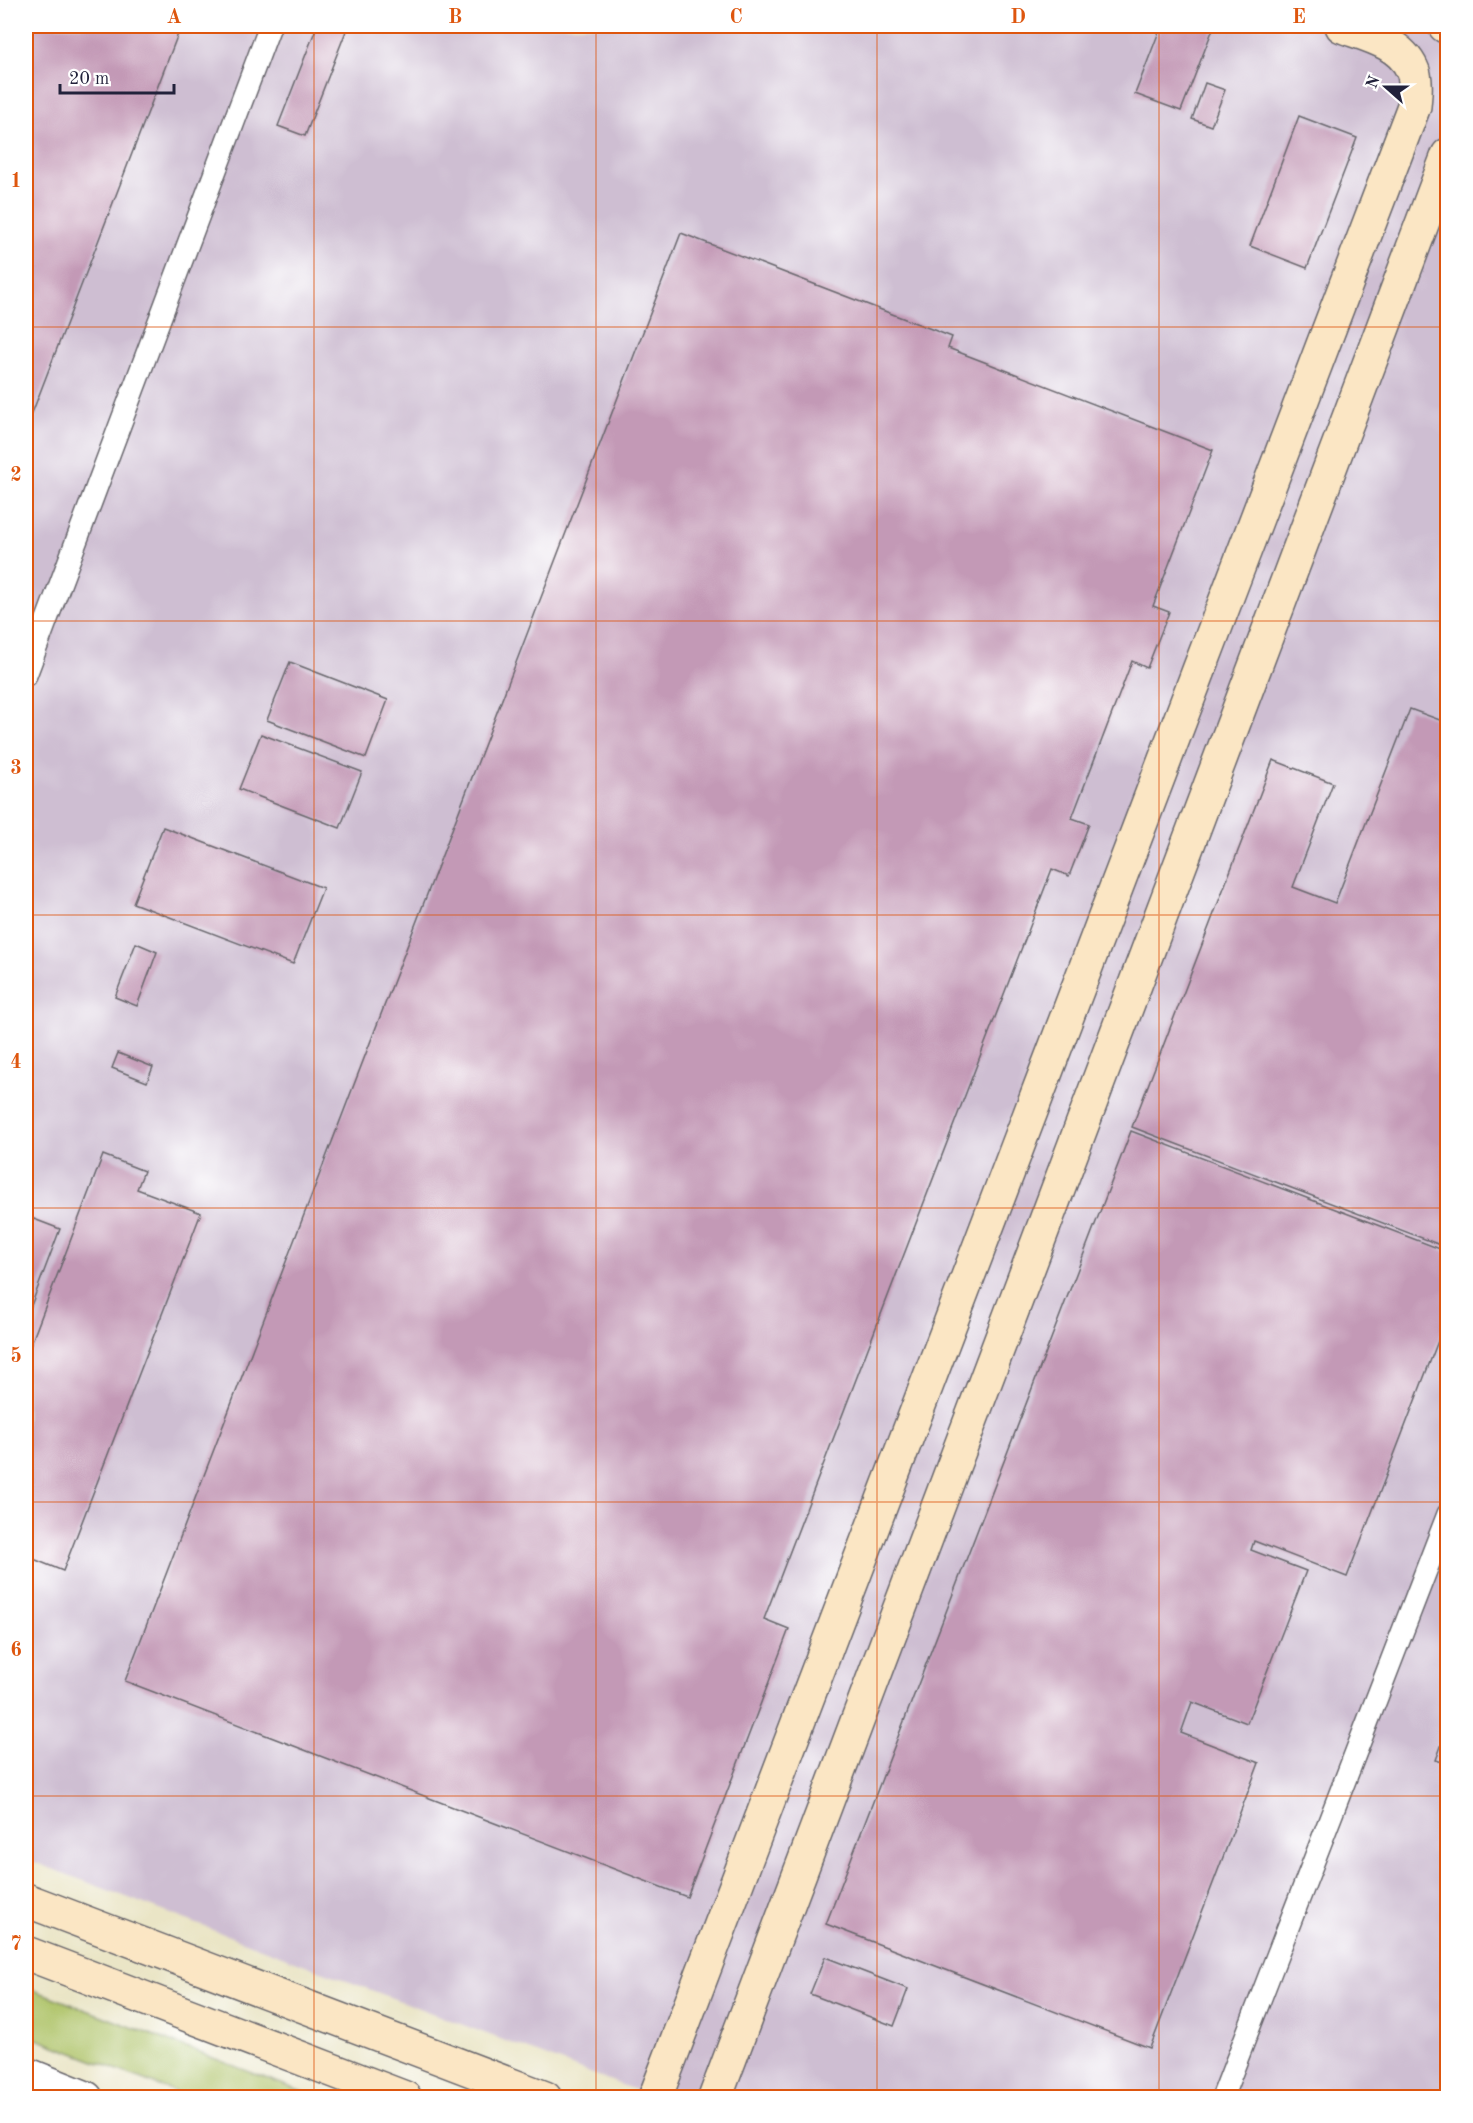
<svg xmlns="http://www.w3.org/2000/svg" width="1473" height="2123" font-family="'Old Standard TT',serif">
  <style>
    .industrial { fill: #cebed2 }
    .green { fill: #adc266; stroke: #687250; stroke-width: 1.5 }
    .building { fill: #c399b6 }
    .lines { fill: none; stroke-linecap: round; stroke-linejoin: round }
    .lane-casing { stroke: #68666c; stroke-width: 24 }
    .street-casing { stroke: #68666c; stroke-width: 36 }
    .secondary-casing { stroke: #68666c; stroke-width: 36 }
    .lane { stroke: #fff; stroke-width: 21 }
    .street { stroke: #fff; stroke-width: 33 }
    .secondary { stroke: #fbe6c4; stroke-width: 33 }
    .grid { fill: none; stroke: #de560e; stroke-width: 1.5; stroke-opacity: 0.55 }
    .neatline { fill: none; stroke: #de560e; stroke-width: 2 }
    .grid-label { font-size: 20px; text-anchor: middle; font-weight: bold; fill: #de560e }
  </style>
  <rect width="100%" height="100%" fill="#fff"/>
  <filter id="ink" filterUnits="userSpaceOnUse"><feTurbulence type="fractalNoise" baseFrequency=".0167" numOctaves="2"/><feDisplacementMap in="SourceGraphic" scale="12" xChannelSelector="R" yChannelSelector="G"/><feConvolveMatrix kernelMatrix="1 2 1 2 8 2 1 2 1" color-interpolation-filters="sRGB"/></filter>
  <filter id="wash" filterUnits="userSpaceOnUse"><feTurbulence type="fractalNoise" baseFrequency=".008" numOctaves="4" result="noise"/><feDisplacementMap in="SourceGraphic" scale="24" xChannelSelector="R" yChannelSelector="G"/><feGaussianBlur stdDeviation="1.35" result="paint"/><feColorMatrix in="noise" values="0 0 0 0 0 0 0 0 0 0 0 0 0 0 0 0 0 1.4 0 .05"/><feComposite in="paint" operator="in"/></filter>
  <g filter="url(#wash)">
    <rect width="100%" height="100%" fill="#eae5c6"/>
    <path class="industrial" d="M 26,26 L 1447,26 L 1447,2097 L 653,2097 L 26,1859 Z"/>
    <path class="green" d="M 26,1987 L 316,2097 L 189,2097 L 26,2035 Z"/>
    <g id="blocks">
      <path class="building" d="M 26,26 L 181,26 L 26,429 Z
        M 317,26 L 348,26 L 305,136 L 278,126 Z
        M 1151,26 L 1214,26 L 1181,111 L 1135,94 L 1160,29 Z
        M 1205,83 L 1225,90 L 1211,126 L 1192,119 Z
        M 1299,116 L 1357,138 L 1307,268 L 1250,246 Z
        M 681,233 L 952,337 L 948,348 L 1213,450 L 1153,606 L 1169,612 L 1147,668 L 1132,661 L 1072,818 L 1089,824 L 1069,876 L 1052,869 L 764,1619 L 789,1629 L 687,1897 L 125,1681 Z
        M 290,662 L 388,700 L 366,758 L 267,720 Z
        M 1410,709 L 1448,723 L 1448,1248 L 1132,1127 L 1273,760 L 1333,783 L 1293,887 L 1335,903 Z
        M 261,734 L 362,772 L 340,828 L 239,789 Z
        M 163,827 L 323,888 L 293,964 L 133,903 Z
        M 136,943 L 157,952 L 137,1006 L 115,997 Z
        M 118,1053 L 153,1067 L 147,1082 L 112,1068 Z
        M 1131,1131 L 1448,1252 L 1448,1315 L 1347,1577 L 1254,1541 L 1251,1550 L 1306,1571 L 1247,1723 L 1192,1702 L 1181,1733 L 1259,1763 L 1150,2048 L 826,1924 Z
        M 103,1155 L 144,1171 L 137,1189 L 201,1213 L 63,1571 L 26,1556 L 26,1357 Z
        M 26,1216 L 60,1229 L 26,1319 Z
        M 1447,1730 L 1448,1730 L 1448,1764 L 1436,1760 Z
        M 825,1957 L 908,1989 L 894,2026 L 810,1994 Z"/>
    </g>
  </g>
  <g filter="url(#ink)">
    <use href="#blocks" fill-opacity="0" stroke="#68666c" stroke-width="1.5"/>
    <g class="lines">
      <g class="lane-casing">
        <path id="lane" d="M 26,675 L 270,26
          M 1222,2098 L 1448,1514"/>
      </g>
      <g class="street-casing">
        <path id="street" d="M 26,2074 L 86,2098"/>
      </g>
      <g class="secondary-casing">
        <path id="secondary" d="M 1445,26 L 1448,27
          M 26,1900 L 545,2098
          M 26,1953 L 405,2098
          M 655,2098 L 1414,106 C 1415,95 1417,79 1412,69 C 1400,42 1366,35 1342,26
          M 715,2098 L 1448,155"/>
      </g>
      <use href="#lane" class="lane"/>
      <use href="#street" class="street"/>
      <use href="#secondary" class="secondary"/>
    </g>
  </g>
  <path class="grid" d="M 314,26 L 314,2098M 596,26 L 596,2098M 877,26 L 877,2098M 1159,26 L 1159,2098M 26,327 L 1448,327M 26,621 L 1448,621M 26,915 L 1448,915M 26,1208 L 1448,1208M 26,1502 L 1448,1502M 26,1796 L 1448,1796"/>
  <rect width="1473" height="2123" fill="none" stroke="#fff" stroke-width="66"/>
  <g transform="translate(1386 87) rotate(291)" stroke="#ffffff" stroke-width="4.5" paint-order="stroke">
  <path d="M0-4.5L10 22L0 15L-10 22Z" fill="#22223b"/>
  <text y="-9" font-size="16" font-weight="bold" text-anchor="middle" fill="#22223b">N</text>
  </g>
  <path d="M60 84v9h114v-9" fill="none" stroke="#22223b" stroke-width="3"/>
  <text x="69" y="84" font-size="18" fill="#22223b" stroke="#ffffff" stroke-width="4.5" paint-order="stroke">20 m</text>
  <rect x="33" y="33" width="1407" height="2057" class="neatline"/>
  <g class="grid-label">
    <text x="174" y="23">A</text>
    <text x="455" y="23">B</text>
    <text x="736" y="23">C</text>
    <text x="1018" y="23">D</text>
    <text x="1299" y="23">E</text>
    <text x="16" y="187">1</text>
    <text x="16" y="481">2</text>
    <text x="16" y="774">3</text>
    <text x="16" y="1068">4</text>
    <text x="16" y="1362">5</text>
    <text x="16" y="1656">6</text>
    <text x="16" y="1950">7</text>
  </g>
</svg>
